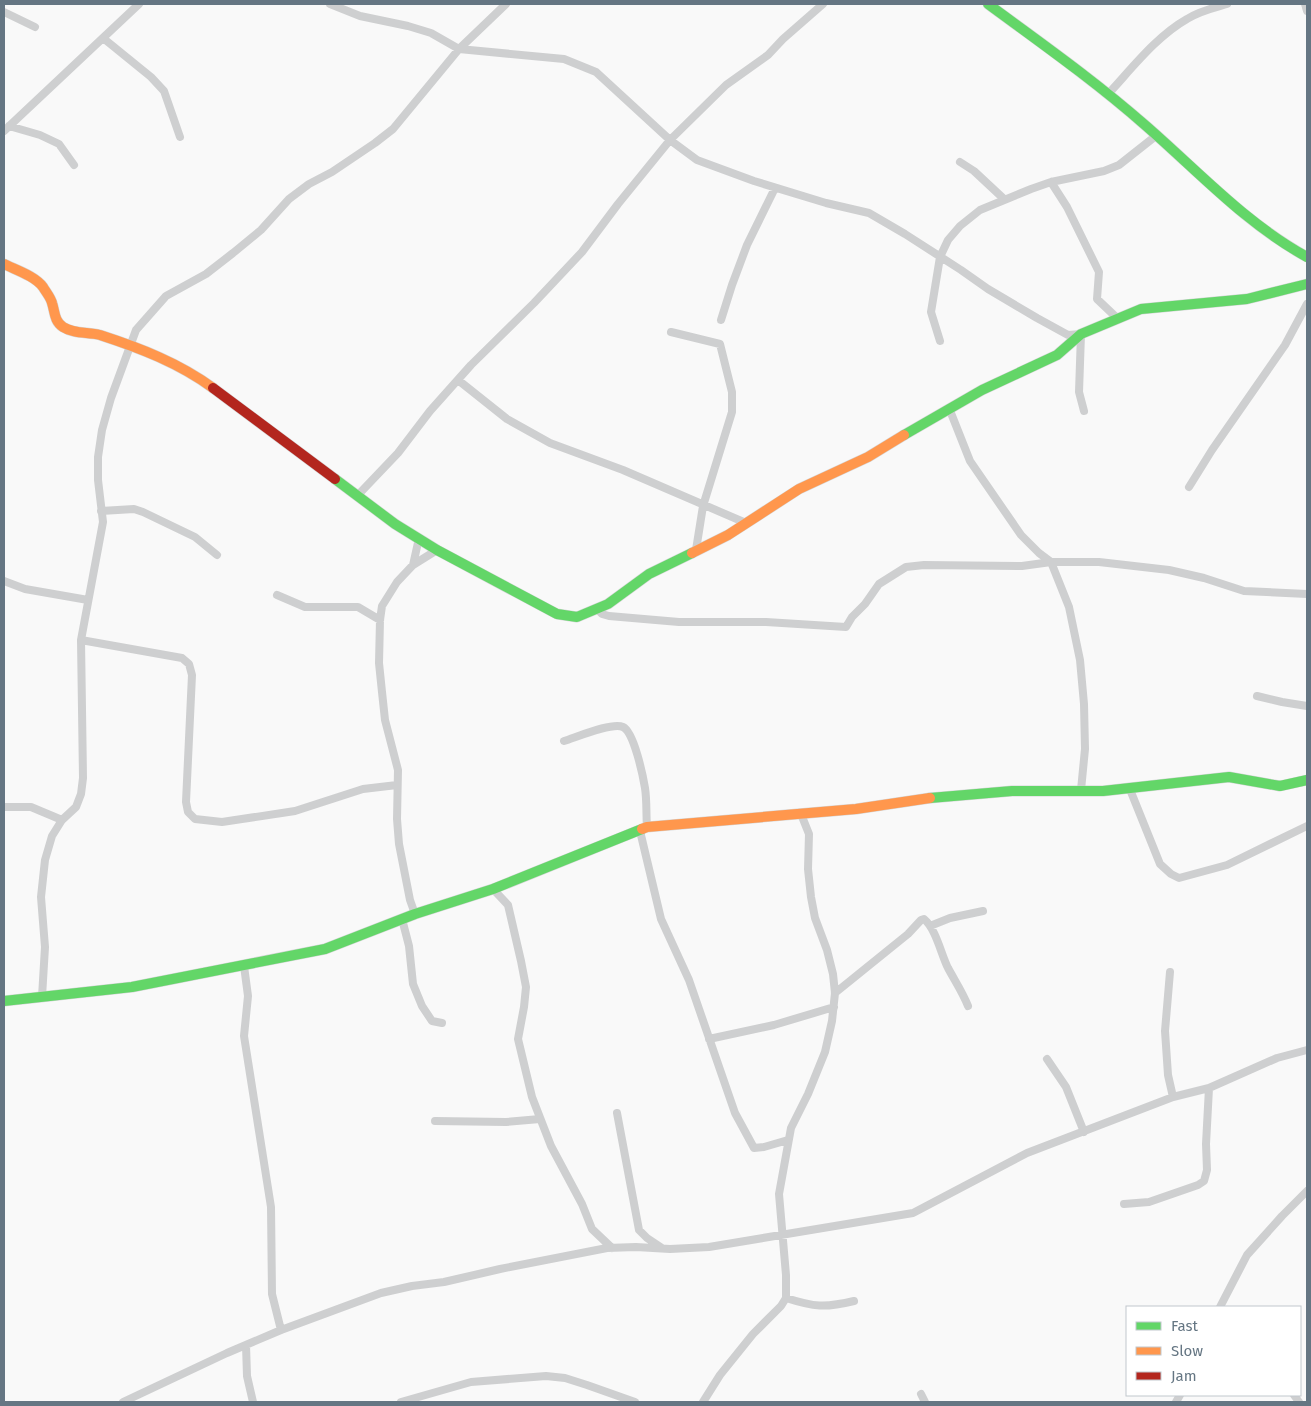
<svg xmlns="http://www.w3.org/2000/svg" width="1311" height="1406" font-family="'Fira Sans',sans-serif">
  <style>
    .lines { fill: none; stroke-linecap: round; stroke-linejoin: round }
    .fast-casing { stroke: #d5d6d7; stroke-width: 11 }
    .slow-casing { stroke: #d5d6d7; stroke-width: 11 }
    .jam-casing { stroke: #d5d6d7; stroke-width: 11 }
    .street { stroke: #cecfd0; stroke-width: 8 }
    .fast { stroke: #63d668; stroke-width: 10 }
    .slow { stroke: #ff974d; stroke-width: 10 }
    .jam { stroke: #b3261e; stroke-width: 10 }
  </style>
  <rect width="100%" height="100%" fill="#f9f9f9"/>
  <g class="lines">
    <g class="fast-casing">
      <path id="fast" d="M 988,4 C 1041,43 1095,81 1145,125 C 1198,171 1245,223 1307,257
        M 904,435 L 982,390 L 1057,355 L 1081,334 L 1141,309 L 1247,299 L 1307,284
        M 335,479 L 395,524 L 437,550 L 557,614 L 577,617 L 608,604 L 649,574 L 692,553
        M 930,798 L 1012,791 L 1103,791 L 1229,777 L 1280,786 L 1307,780
        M 4,1001 L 132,987 L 325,949 L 415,914 L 493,889 L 642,829"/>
    </g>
    <g class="slow-casing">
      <path id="slow" d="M 4,264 C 16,270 35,276 43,287 C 46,292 51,298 52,303 C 55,312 54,321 63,327 C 74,334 87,332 100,335 C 140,348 179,363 213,388
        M 692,553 L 728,535 L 799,489 L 868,457 L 904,435
        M 642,829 L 647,827 L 856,809 L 930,798"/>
    </g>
    <g class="jam-casing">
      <path id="jam" d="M 213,388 L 335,479"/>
    </g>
    <path class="street" d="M 330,4 L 360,16 L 408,26 L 431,33 L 459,49 L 564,59 L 596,72 L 670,140 L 697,160 L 754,181 L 826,203 L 869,213 L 905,234 L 961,270 L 988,289 L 1037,318 L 1068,335 L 1081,334 L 1079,392 L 1084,411
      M 1305,4 L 1307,11
      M 4,12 L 35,27
      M 103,38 L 151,77 L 164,91 L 180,137
      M 1106,92 L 1110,92 C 1133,67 1157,36 1187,19 C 1199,11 1213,8 1227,4
      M 9,126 L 40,135 L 59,144 L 74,165
      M 4,131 L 139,4
      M 960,162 L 974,171 L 1004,199
      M 1051,182 L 1067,207 L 1099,272 L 1097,299 L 1117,318
      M 721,320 L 732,285 L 747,245 L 775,188
      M 671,332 L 720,344 L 732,392 L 732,412 L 703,506 L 696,550
      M 940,341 L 931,312 L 940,257 L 948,240 L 960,226 L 980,210 L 1031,189 L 1051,182 L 1104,171 L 1119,165 L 1157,135
      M 458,380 L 507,419 L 550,443 L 623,470 L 746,523
      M 949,408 L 970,461 L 1021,535 L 1039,553 L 1051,562 L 1069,607 L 1080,660 L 1084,704 L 1085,749 L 1081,790
      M 1189,487 L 1212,450 L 1285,345 L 1307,304
      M 357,496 L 398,453 L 430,411 L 471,365 L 534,303 L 582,252 L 618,204 L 670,140 L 726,85 L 768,55 L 783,39 L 823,4
      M 101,511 L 134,509 L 143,512 L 195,537 L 217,555
      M 413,565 L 419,538
      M 4,581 L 25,589 L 88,600
      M 277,595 L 305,607 L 358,607 L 380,620
      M 597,609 L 602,614 L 609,616 L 679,622 L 766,622 L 846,627 L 852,617 L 865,604 L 879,584 L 906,567 L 924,565 L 1022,566 L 1051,562 L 1099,562 L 1169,570 L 1204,578 L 1244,591 L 1307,594
      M 81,640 L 182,658 L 189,664 L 192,675 L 186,802 L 188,812 L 195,819 L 222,822 L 295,811 L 363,789 L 397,785
      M 1257,696 L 1282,702 L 1307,706
      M 564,741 C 577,737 612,722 623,727 C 634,732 643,776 645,788 C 647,801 646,814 647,827
      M 1129,787 L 1160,864 L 1171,874 L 1179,878 L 1227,865 L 1307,826
      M 4,807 L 31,807 L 62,820
      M 640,831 L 661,919 L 689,980 L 735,1113 L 754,1148 L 764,1147 L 788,1140
      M 493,889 L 508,905 L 521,961 L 526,987 L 524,1007 L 518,1039 L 532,1097 L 551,1146 L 582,1204 L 592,1229 L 612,1248
      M 415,914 L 410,900 L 399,844 L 397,819 L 398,770 L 385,720 L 382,692 L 379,663 L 380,620 L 382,606 L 397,582 L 413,565 L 437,550
      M 402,919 L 409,946 L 413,984 L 422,1006 L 432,1021 L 442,1023
      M 930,926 L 950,918 L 983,911
      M 244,966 L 248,996 L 244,1036 L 271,1207 L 272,1294 L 281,1330
      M 1170,972 L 1165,1031 L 1168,1075 L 1173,1097
      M 835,993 L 908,934 L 921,920 L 924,919 C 936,929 941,954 948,968 C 955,981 963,993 968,1006
      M 42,997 L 45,947 L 41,897 L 45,860 L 52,836 L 62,820 L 76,807 L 81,794 L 83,778 L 81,640 L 103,522 L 98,480 L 98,457 L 102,430 L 111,398 L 136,330 L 166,296 L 206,274 L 233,253 L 261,230 L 289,199 L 309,184 L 332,172 L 375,143 L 393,129 L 459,49 L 506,4
      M 709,1039 L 774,1025 L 834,1007
      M 1047,1059 L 1066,1087 L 1084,1132
      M 617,1113 L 639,1230 L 647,1238 L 662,1248
      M 435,1121 L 506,1122 L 540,1119
      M 1124,1204 L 1149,1202 L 1198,1185 L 1204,1181 L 1207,1170 L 1206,1144 L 1209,1088
      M 786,1298 C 814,1307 825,1308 854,1301
      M 1220,1307 L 1247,1255 L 1282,1216 L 1307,1191
      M 246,1345 L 247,1376 L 253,1402
      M 921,1394 L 925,1402
      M 1294,1395 L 1299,1402
      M 123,1402 L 227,1353 L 281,1330 L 381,1293 L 412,1286 L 444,1282 L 500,1269 L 607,1248 L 636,1247 L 670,1249 L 709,1247 L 913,1213 L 1027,1153 L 1173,1097 L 1209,1088 L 1277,1058 L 1307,1050
      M 401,1402 L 471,1382 L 546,1376 L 565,1378 L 587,1385 L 635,1402
      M 703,1402 L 720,1375 L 753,1334 L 781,1306 L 786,1298 L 786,1275 L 779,1194 L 791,1128 L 808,1094 L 825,1052 L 832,1021 L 835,993 L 833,974 L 827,950 L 815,918 L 811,897 L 808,869 L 809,834 L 801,814
      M 1176,1402 L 1180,1395"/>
    <use href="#fast" class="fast"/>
    <use href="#slow" class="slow"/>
    <use href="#jam" class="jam"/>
  </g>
  <rect width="1311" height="1406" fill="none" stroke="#657683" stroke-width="10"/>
  <rect x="1126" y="1306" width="175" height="90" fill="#ffffff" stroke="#c1c8cd"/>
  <rect x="1136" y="1322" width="25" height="8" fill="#63d668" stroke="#c1c8cd"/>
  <text x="1171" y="1331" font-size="15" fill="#657683">Fast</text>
  <rect x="1136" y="1347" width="25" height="8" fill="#ff974d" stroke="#c1c8cd"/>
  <text x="1171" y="1356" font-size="15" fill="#657683">Slow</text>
  <rect x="1136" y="1372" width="25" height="8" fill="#b3261e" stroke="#c1c8cd"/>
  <text x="1171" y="1381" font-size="15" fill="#657683">Jam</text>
</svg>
